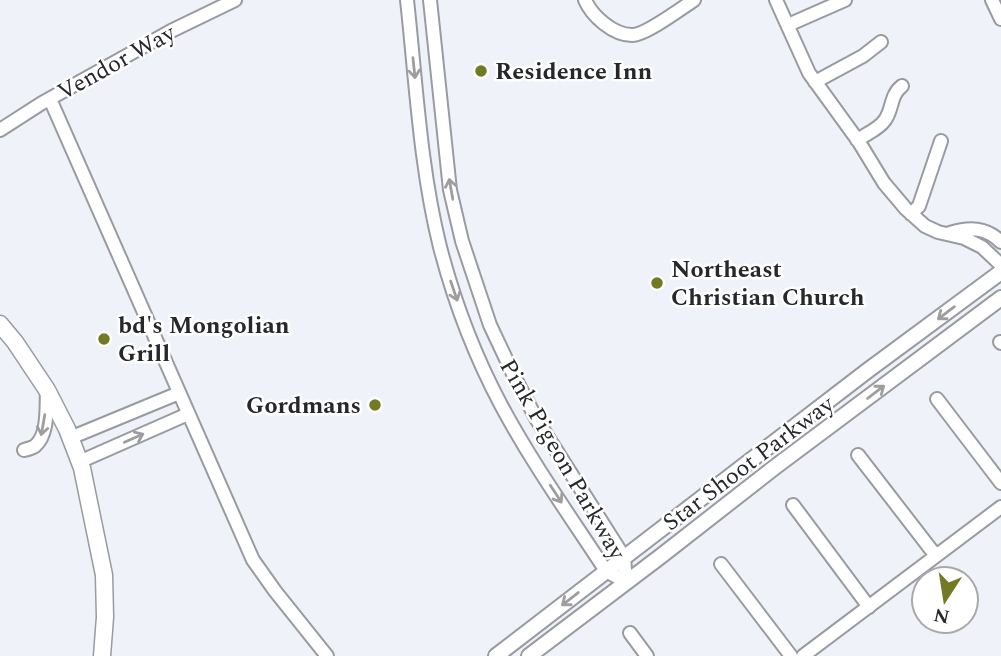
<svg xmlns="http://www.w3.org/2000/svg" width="1001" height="656" font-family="Spectral,serif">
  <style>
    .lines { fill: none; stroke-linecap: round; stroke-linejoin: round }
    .minor-casing { stroke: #999ba2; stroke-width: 16 }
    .tertiary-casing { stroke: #999ba2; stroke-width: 18 }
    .secondary-casing { stroke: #999ba2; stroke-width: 19 }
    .minor { stroke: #fff; stroke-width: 12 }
    .tertiary { stroke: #fff; stroke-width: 14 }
    .secondary { stroke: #fff; stroke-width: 16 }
    .oneway { stroke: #9e9ea0 }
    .poi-dot { fill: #727a24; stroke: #fff; stroke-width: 2.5 }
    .labels { text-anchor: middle; stroke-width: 5; stroke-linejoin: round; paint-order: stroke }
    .street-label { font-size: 24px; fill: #27282b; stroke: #fff }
    .poi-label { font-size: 24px; font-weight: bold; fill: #27282b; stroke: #fff; text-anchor: start }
  </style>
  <rect width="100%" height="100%" fill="#f0f2fa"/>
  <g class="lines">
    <g class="minor-casing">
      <path id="minor" d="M 407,0 C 416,82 420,167 440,247 C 454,301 475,356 501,405 C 532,463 570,516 606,571 L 626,582
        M 430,0 L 450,190 L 462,241 L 490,325 L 515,378 L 537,420 L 624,557 L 626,582
        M 585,0 C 592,16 613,35 632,35 C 644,36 682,8 694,0
        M 776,0 L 809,73 L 859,142 L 884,183 L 906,209 L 925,226 L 938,232 L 964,238 L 982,247 L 1001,265
        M 992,0 L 1001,19
        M 788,25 L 845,0
        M 815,82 L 863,56 L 881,42
        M 50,99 L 253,560 L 275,591 L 327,656
        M 0,130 L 42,103 L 171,31 L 235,0
        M 857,140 C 866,134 879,129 885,120 C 893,109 890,95 902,86
        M 911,214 L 919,206 L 941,141
        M 950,233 C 969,227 986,227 1001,242
        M 1000,342 L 1001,343
        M 937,399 L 1001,483
        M 70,438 L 179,393
        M 24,450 C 28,449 32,448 35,446 C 49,434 46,407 47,391
        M 858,455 L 936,556
        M 79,462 L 188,414
        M 793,505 L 869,607
        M 721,564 L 791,656
        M 630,633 L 647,656
        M 803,656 L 1001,507"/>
    </g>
    <g class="tertiary-casing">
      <path id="tertiary" d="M 496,656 L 867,371 L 1001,272
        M 529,656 L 661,556 L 775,467 L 1001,298"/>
    </g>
    <g class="secondary-casing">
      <path id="secondary" d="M 0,324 L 15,342 L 47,390 L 67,429 L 82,468 L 104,575 L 105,617 L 102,656"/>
    </g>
    <use href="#minor" class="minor"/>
    <use href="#tertiary" class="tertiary"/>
    <use href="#secondary" class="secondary"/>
  </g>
  <defs><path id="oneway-shaft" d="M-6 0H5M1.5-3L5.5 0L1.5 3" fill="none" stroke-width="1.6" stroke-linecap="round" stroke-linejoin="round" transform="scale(1.75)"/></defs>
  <g class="oneway">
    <use href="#oneway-shaft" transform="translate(414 68) rotate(84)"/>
    <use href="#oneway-shaft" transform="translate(451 189) rotate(-100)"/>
    <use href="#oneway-shaft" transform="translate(454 291) rotate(71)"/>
    <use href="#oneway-shaft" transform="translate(946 313) rotate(143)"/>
    <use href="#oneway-shaft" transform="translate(876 392) rotate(-37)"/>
    <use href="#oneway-shaft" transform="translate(43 425) rotate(100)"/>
    <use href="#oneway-shaft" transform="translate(134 438) rotate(-24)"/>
    <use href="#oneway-shaft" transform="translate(556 494) rotate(57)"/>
    <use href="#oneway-shaft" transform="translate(570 599) rotate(142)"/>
  </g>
  <g class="poi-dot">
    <circle cx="481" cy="71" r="7"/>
    <circle cx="657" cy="283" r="7"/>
    <circle cx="104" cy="339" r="7"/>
    <circle cx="375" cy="405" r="7"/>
  </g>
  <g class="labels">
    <g class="street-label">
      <text transform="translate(116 62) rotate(-29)" y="8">Vendor Way</text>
      <text transform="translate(563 459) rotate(60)" y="8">Pink Pigeon Parkway</text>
      <text transform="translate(748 463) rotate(-37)" y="8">Star Shoot Parkway</text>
    </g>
    <g class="poi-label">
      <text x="495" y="79">Residence Inn</text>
      <text x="671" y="277">Northeast<tspan x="671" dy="28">Christian Church</tspan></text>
      <text x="118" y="333">bd's Mongolian<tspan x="118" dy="28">Grill</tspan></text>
      <text x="361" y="413" text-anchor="end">Gordmans</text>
    </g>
  </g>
  <g transform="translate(945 600) rotate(192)"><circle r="33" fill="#ffffff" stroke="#a9a9aa" stroke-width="2"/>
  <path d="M0-5L12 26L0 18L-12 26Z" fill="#727a24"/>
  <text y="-10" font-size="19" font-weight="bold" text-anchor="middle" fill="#27282b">N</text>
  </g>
</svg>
